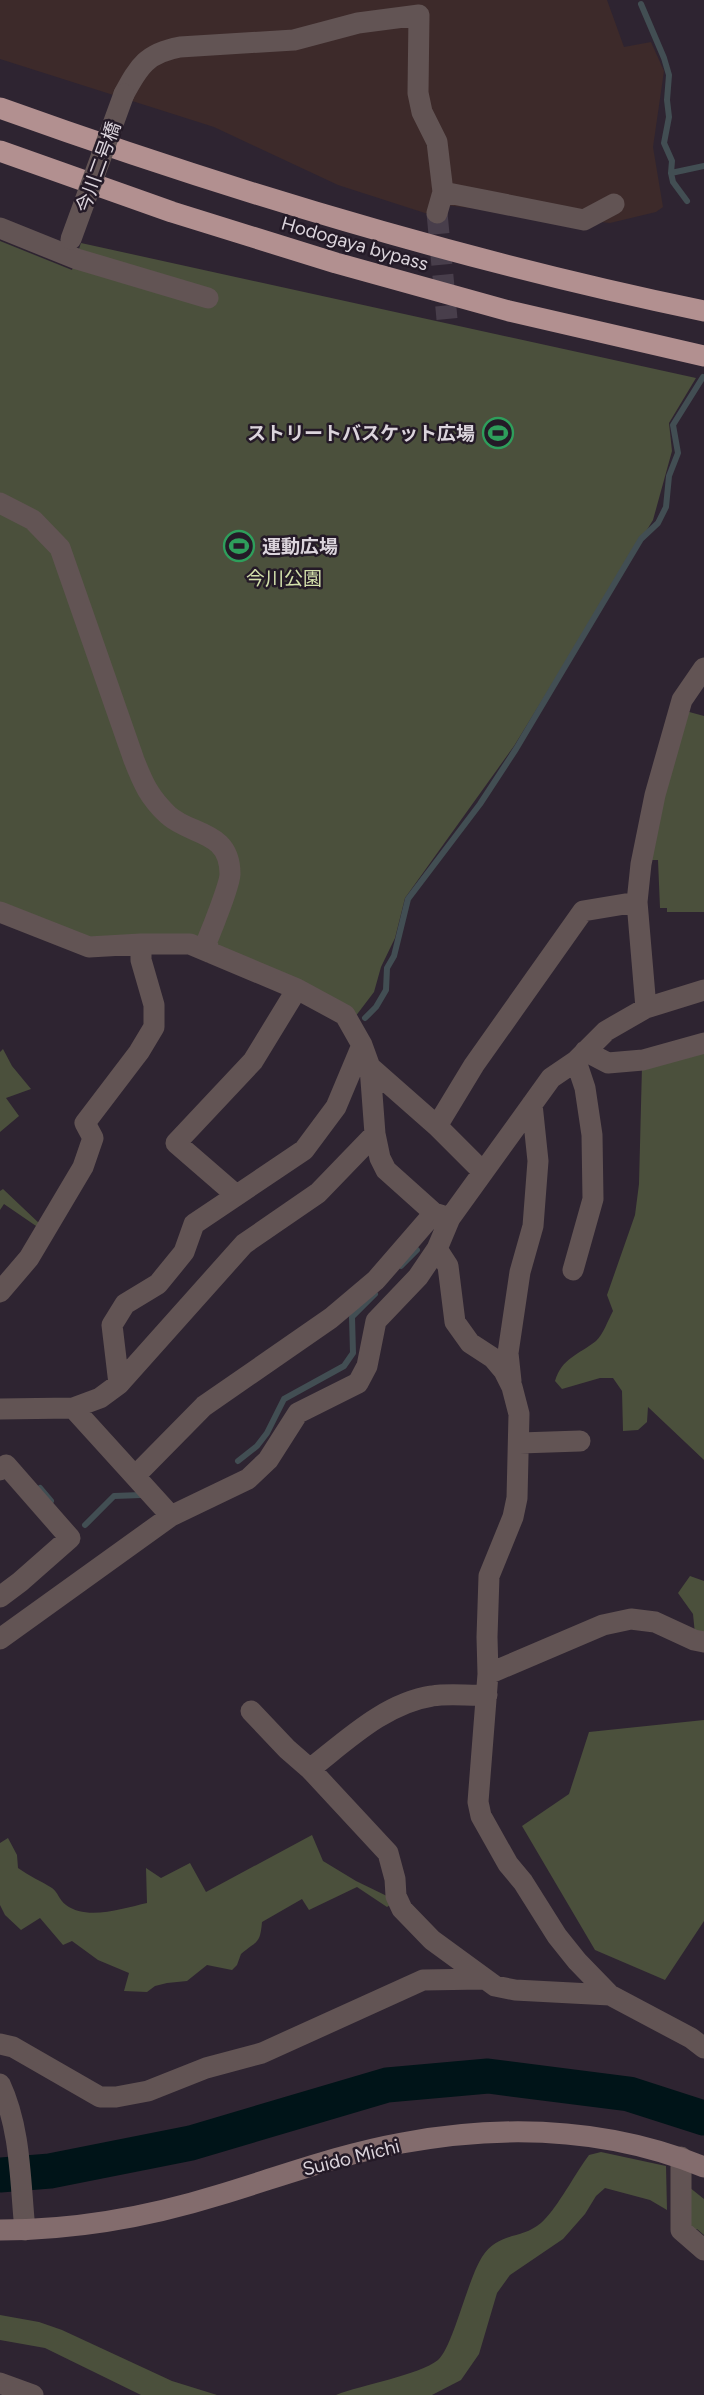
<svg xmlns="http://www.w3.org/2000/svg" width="704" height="2395" font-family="Figtree,'Noto Sans JP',sans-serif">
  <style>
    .industrial { fill: #3d2a2a }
    .green { fill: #4b503c }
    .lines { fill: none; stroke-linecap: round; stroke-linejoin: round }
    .stream { stroke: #424e53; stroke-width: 6 }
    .river { stroke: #001418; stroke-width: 35 }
    .street-tunnel { stroke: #483e4b; stroke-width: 21; stroke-dasharray: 21 10; stroke-linecap: butt }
    .street { stroke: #625454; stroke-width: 21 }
    .secondary { stroke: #836c6d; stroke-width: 21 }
    .highway { stroke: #b29090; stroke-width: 21 }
    .street-bridge { stroke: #625454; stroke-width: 21 }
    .labels { text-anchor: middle; stroke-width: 5; stroke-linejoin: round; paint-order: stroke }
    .street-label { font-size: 19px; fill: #dbd4dc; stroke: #241a27 }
    .poi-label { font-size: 19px; font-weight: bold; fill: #dbd4dc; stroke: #241a27; text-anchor: end }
    .park-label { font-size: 19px; fill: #d3e0ab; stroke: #241a27 }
  </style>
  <rect width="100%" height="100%" fill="#2e2431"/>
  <path class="industrial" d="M 0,0 L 607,0 L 624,47 L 651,42 L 664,71 L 653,147 L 663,207 L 656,212 L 610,223 L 435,204 L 428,214 L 338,185 L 214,127 L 0,59 Z"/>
  <path class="green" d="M 0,241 L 72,270 L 81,243 L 696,378 L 669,423 L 672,451 L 653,520 L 514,746 L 405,898 L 395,938 L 381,967 L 374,992 L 355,1017 L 207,941 L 88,943 L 0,904 Z
    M 682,710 L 704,716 L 704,912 L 667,912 L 667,908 L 660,908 L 658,860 L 651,860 Z
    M 704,1048 L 704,1460 L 648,1407 L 647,1422 L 638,1430 L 623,1431 L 622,1391 L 613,1378 L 600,1378 L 562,1389 L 555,1381 C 562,1358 578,1355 596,1341 C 603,1335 608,1320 613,1311 L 607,1295 L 635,1215 L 639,1184 L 642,1066 Z
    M 3,1049 L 12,1066 L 31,1089 L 6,1098 L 19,1116 L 0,1132 L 0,1052 Z
    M 3,1189 L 41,1225 L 39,1228 L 4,1204 L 0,1210 L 0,1191 Z
    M 690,1576 L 704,1581 L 704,1636 L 695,1634 L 693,1614 L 678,1593 Z
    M 704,1720 L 704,1921 L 665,1980 L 595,1950 L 522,1826 L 569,1794 L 589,1732 Z
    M 312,1835 L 323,1861 L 356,1881 L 391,1898 L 393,1903 L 387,1907 L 357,1887 L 309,1910 L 302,1899 L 262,1922 C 260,1945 257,1940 241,1954 L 237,1965 L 232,1970 L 207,1965 L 187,1981 L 167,1983 L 155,1986 L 147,1992 L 124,1991 L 129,1973 L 98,1960 L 72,1941 L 63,1945 L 40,1918 L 21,1930 L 5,1915 L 0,1905 L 0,1843 L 8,1838 L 17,1855 L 18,1868 C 29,1876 41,1881 52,1888 C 58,1892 59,1900 66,1905 C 87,1921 124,1908 147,1903 L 146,1868 L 161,1878 L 190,1863 L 206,1892 Z
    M 601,2152 L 666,2166 L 667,2210 L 650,2200 L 605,2188 L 596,2196 L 585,2214 L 563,2239 L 510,2275 L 497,2293 L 479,2354 L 461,2380 L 432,2395 L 336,2395 C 361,2385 419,2375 438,2360 C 453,2347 467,2281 482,2257 C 499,2231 521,2240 541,2223 C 555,2211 573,2178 584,2162 L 589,2155 Z
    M 689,2187 L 704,2199 L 704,2235 L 697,2229 L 689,2230 Z
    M 0,2315 L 39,2322 L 62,2330 L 172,2381 L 217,2395 L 141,2395 L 45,2348 L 0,2340 Z"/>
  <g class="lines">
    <path class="stream" d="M 641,4 L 664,58 L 669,75 L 667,100 L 669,117 L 664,143 L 672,161 L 671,173
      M 687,201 L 673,182 L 671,173 L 704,166
      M 365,1018 L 376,1007 L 386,990 L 387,968 L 394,956 L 408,899 L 480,804 L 516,749 L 641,539 L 658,523 L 666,507 L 669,476 L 678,453 L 673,425 L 703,377
      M 401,1266 L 417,1250
      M 238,1461 L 257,1446 L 267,1433 L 284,1399 L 344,1366 L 353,1353 L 352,1317 L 375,1294
      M 40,1488 L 51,1501
      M 85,1525 L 114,1496 L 141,1495"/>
    <path class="river" d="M 0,2175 L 50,2171 L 191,2143 L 387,2085 L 488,2076 L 629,2094 L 704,2118"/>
    <path class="street-tunnel" d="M 437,213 L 447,319"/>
    <path class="street" d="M 124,94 C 139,66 147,53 180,47 L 294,40 L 358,23 L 419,15 L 418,93 L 422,112 L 437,142 L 443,192 L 437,213
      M 443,192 L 584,220 L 614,204
      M 0,228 L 77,259 L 208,298
      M 0,503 L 33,520 L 60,548 L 134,760 C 143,783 149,797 168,815 C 191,836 230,830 230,874 C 230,884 212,929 207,941 L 209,952
      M 637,902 L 641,864 L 655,795 L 682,700 L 704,668
      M 0,912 L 89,947 L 141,944 L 190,944 L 297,989 L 345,1015 L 362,1045 L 370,1067 L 375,1134 L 380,1158 L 386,1170 L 434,1213 L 450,1218
      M 585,1051 L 608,1063 L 643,1060 L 704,1043
      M 370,1067 L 437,1126 L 482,1171
      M 437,1126 L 474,1065 L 583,911 L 637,902 L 646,1008
      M 236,1195 L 176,1143 L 253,1061 L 297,989
      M 437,1249 L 448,1266 L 455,1322 L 470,1343 L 493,1358 L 504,1371 L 512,1387 L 519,1414 L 517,1498 L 513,1517 L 489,1576 L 487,1637 L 488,1674 L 478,1802 L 481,1816 L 508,1864 L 523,1882 L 557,1936 L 577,1961 L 610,1995 L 691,2038 L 704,2048
      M 573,1270 L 593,1199 L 592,1135 L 585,1088 L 576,1061
      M 0,1292 L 29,1258 L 83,1167 L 93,1138 L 85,1123 L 139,1052 L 154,1027 L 154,1005 L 141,960 L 141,944
      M 511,1381 L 508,1353 L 520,1272 L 533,1226 L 538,1161 L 532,1104
      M 119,1384 L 112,1325 L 125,1304 L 158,1284 L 184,1252 L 194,1224 L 304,1150 L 336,1107 L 362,1045
      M 73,1408 L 171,1516
      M 0,1409 L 73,1408 L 100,1398 L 119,1384 L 244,1244 L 318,1193 L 375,1134
      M 520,1443 L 580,1441
      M 0,1470 L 6,1465 L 70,1538 L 20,1582 L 0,1597
      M 135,1476 L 204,1406 L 331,1318 L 376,1280 L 434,1213
      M 0,1639 L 171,1516 L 248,1479 L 268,1460 L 298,1413 L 358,1383 L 367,1366 L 376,1321 L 418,1277 L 437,1249 L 450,1218 L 551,1078 L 576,1061 L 606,1031 L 646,1008 L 704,990
      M 488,1674 L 603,1625 L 631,1619 L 655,1622 L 694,1640 L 704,1642
      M 251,1711 L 287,1749 L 310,1769 L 388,1853 L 395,1879 L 396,1896 L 402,1909 L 432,1940 L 495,1986 L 515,1990 L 610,1995
      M 310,1769 C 346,1741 385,1703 432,1696 C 449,1693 469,1696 487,1695
      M 0,2044 L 13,2047 L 100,2097 L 116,2097 L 148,2091 L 206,2068 L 262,2053 L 423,1980 L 483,1979
      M 0,2084 C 21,2129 20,2181 25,2230
      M 681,2157 L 681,2230 L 704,2250
      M 0,2383 L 33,2395"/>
    <path class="secondary" d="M 0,2230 C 74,2230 148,2217 219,2195 C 279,2177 340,2154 402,2143 C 504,2124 608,2128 704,2167"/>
    <path class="highway" d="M 0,108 C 231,191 463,261 704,311
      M 0,151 L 172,212 L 336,263 L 509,311 L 704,356"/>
    <path class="street-bridge" d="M 71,239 L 124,94"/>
  </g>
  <defs>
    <g id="stadium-ring" transform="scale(1.575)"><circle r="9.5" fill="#241a27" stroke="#2e9e5b" stroke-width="1.5"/><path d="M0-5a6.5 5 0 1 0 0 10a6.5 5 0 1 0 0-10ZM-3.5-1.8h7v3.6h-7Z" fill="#2e9e5b"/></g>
  </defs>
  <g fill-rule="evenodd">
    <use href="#stadium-ring" x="498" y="433"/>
    <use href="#stadium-ring" x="239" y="546"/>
  </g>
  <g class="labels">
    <g class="street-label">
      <text transform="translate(98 167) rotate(-70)" y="7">今川二号橋</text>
      <text transform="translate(355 243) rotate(16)" y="7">Hodogaya bypass</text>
      <text transform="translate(351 2157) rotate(-14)" y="7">Suido Michi</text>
    </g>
    <g class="poi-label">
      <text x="475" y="440">ストリートバスケット広場</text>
      <text x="262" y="553" text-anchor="start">運動広場</text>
    </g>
    <g class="park-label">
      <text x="284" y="585">今川公園</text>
    </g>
  </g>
</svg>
